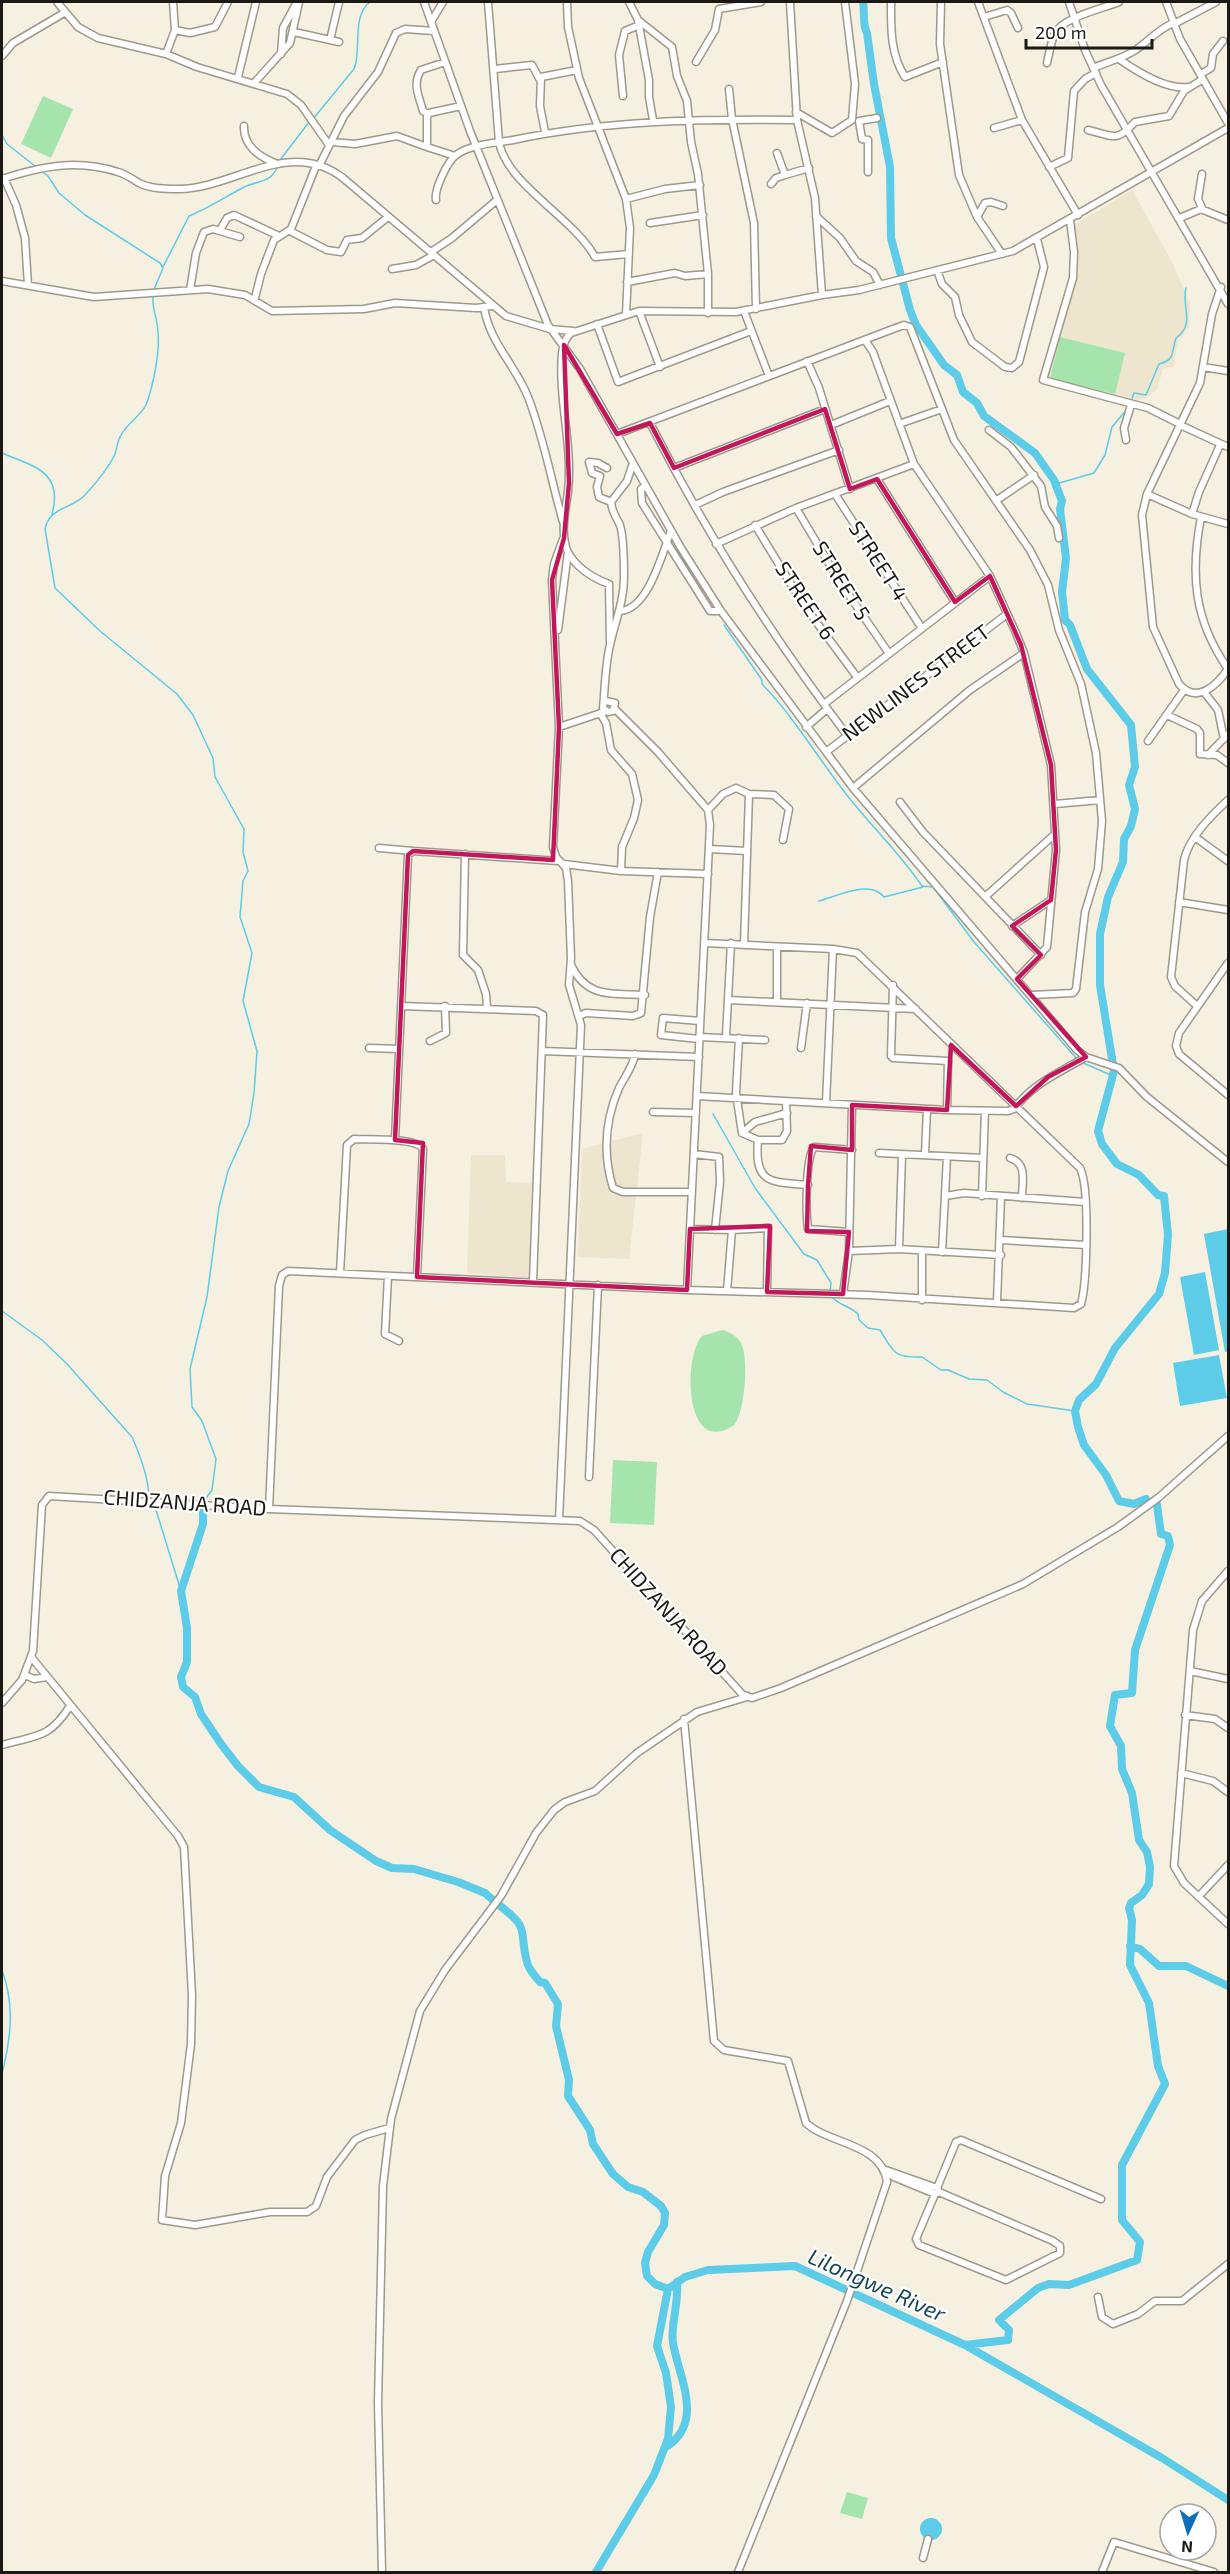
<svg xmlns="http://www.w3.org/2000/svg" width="1230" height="2574" font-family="'Exo 2',sans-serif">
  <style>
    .built { fill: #ede5ce }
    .green { fill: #a5e5ad }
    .water { fill: #5ccce8 }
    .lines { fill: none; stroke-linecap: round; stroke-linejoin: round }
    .stream { stroke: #5ccce8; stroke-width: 1.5 }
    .river { stroke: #5ccce8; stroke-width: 8 }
    .minor-casing { stroke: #9e998a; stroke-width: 9 }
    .minor { stroke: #fff; stroke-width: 6 }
    .marked { fill: none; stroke: #c2185b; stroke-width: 4.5; stroke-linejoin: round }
    .labels { text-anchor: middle; stroke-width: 4.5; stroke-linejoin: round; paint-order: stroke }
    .street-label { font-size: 21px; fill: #1a1913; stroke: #fff }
    .water-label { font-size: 22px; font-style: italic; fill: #154652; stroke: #fff }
  </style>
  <rect width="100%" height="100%" fill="#f5f0e0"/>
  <path class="built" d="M 1132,190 L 1171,260 L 1190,303 L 1189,327 L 1177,343 L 1174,366 L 1163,369 L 1157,389 L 1147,398 L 1138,400 L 1048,377 L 1077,276 L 1075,225 Z
    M 643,1133 L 629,1259 L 578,1257 L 582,1149 Z
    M 471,1155 L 505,1155 L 506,1182 L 532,1183 L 529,1278 L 467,1273 Z"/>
  <path class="green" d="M 43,96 L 73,109 L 51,158 L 21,144 Z
    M 1060,337 L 1125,353 L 1115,394 L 1050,378 Z
    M 722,1330 C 730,1332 736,1335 741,1343 C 749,1357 745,1413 734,1425 C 684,1459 683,1356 702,1336 Z
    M 613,1460 L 657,1462 L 654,1525 L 610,1523 Z
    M 847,2492 L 868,2498 L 862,2519 L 840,2513 Z"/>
  <path class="water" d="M 1228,1229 L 1228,1351 L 1225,1352 L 1204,1234 Z
    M 1205,1272 L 1219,1350 L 1194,1355 L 1180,1277 Z
    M 1219,1355 L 1227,1398 L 1180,1406 L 1173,1363 Z
    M920 2529a11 11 0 1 1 22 0a11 11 0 1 1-22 0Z"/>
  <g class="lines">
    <path class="stream" d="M 313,119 L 354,69 C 362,51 351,16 370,2
      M 2,135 L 7,144 L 35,166
      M 280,160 L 309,122
      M 41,171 L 48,176 L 59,193 L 85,215 L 160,263 L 163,268 L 153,292
      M 163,267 L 189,216 C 209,208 225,197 244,187 C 259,180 270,184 278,166
      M 153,297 C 152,310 158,320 158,333 C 160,352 153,387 146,405 C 140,417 126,424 120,437 C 117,442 117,449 115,454 C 108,469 96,483 85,495 C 72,509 49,507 45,529 L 55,588 L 100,631 L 177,694 L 193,715 L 213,758 L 215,777 L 244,829 L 243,852 L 248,871 L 243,881 L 240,917 L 252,953 L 243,1001 L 257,1051 L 254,1093 L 249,1124 L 228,1171 L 219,1207 L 207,1297 L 190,1369 L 192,1407 L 202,1421 L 216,1459 L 212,1490 L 204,1501
      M 1131,402 L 1134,393 L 1146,395 L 1159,364 C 1176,360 1171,352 1176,338 C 1196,324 1181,307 1186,288
      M 2,453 C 32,466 64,471 52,514
      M 1056,484 L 1094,473 L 1105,455 L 1112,427 L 1127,409
      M 724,625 L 762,680 L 762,684 C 794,717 818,758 846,794 C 870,825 900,853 922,886 L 933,887 L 974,942 L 1077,1059
      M 819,901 C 837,896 871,879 884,897 L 923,887
      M 1081,1062 L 1113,1076
      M 713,1114 L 755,1188 L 804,1254 L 817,1260 L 831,1283 L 830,1292
      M 833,1298 C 841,1306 850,1306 858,1314 L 859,1320 L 868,1328 L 880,1330 C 894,1352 893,1358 922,1357 L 941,1370 L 948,1370 L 969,1379 L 987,1380 L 1003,1392 L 1027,1404 L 1075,1411
      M 2,1311 L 42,1340 L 67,1364 L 132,1437 C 140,1455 148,1475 149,1496
      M 152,1505 L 156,1510 L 181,1591
      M 2,1970 C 15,2006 11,2037 2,2074"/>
    <path class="river" d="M 863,2 C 865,12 862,24 867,33 L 874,84 L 890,167 L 891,238 L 910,310 L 916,325 L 944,365 L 957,375 L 963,392 L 977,403 L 984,416 L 1035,453 L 1054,480 L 1062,501 L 1060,509 L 1066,558 L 1062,592 L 1065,620 L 1070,625 L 1087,669 L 1131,725 L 1135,767 L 1129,785 L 1135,809 L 1131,826 L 1124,839 L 1123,862 L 1108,897 L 1100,934 L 1100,985 L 1114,1071 L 1098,1131 L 1102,1144 L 1117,1164 L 1139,1175 L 1158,1195 L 1164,1196 L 1168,1235 L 1165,1273 L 1159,1294 L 1115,1348 L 1096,1384 L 1079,1400 L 1075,1411 L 1078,1427 L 1084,1445 L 1106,1475 L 1119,1501 L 1134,1504 L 1146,1499
      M 203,1507 L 203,1524 L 181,1591 L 187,1628 L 187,1662 L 181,1677 L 183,1687 L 195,1697 L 201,1714 L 221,1744 L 238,1766 L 259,1787 L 294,1797 L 330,1830 L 376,1861 L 392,1868 L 414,1869 L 458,1882 L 485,1893 L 493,1900
      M 499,1905 C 532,1930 518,1930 527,1962 C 528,1969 536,1977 540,1982 L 545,1983 L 558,2004 L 556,2026 L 569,2080 L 568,2096 L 590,2130 L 593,2144 L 613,2174 L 628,2187 L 643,2192 L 661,2206 L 665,2213 L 664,2225 L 648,2252 L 645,2263 L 647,2276 L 655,2284 L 668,2289
      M 1130,1946 L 1140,1949 L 1159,1966 L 1186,1966 L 1228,1986
      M 965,2345 L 1008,2340 L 1009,2330 L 999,2320 L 1038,2288 L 1049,2284 L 1069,2285 L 1137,2260 L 1140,2242 L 1122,2220 L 1122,2165 L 1165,2084 L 1158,2066 L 1149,2003 L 1130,1965 L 1132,1920 L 1129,1908 L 1131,1903 L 1142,1895 L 1149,1884 L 1150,1867 L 1147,1852 L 1139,1840 L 1132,1793 L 1122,1769 L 1121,1746 L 1110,1726 L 1115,1695 L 1132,1693 L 1135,1650 L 1170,1545 L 1168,1536 L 1161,1534 L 1157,1505
      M 666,2447 C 705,2422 679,2378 673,2343 C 670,2326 679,2304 677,2282
      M 596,2572 L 654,2475 L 668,2439 L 671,2407 L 666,2373 L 657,2346 L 668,2289 L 685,2277 L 708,2270 L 795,2266 L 965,2345 L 1162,2458 L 1228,2500"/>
    <g class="minor-casing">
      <path id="minor" d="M 57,2 L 78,27 L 98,38 L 166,54 L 197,67 L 287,94 L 301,105 L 329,145
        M 424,2 L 470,131 L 548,325 L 580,369 L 681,548 L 721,611 L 853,788 L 1077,1050 L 1086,1057 L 1119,1068 L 1147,1097 L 1228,1162
        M 488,2 L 499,142 C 507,185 573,217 595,257 L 629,254
        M 567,2 L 568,27 L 579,78 L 626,199 L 630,228 L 626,315
        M 629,2 L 638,20 L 672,47 L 677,76 L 687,101 L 691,142 L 698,174 L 708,274 L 708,313
        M 790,2 L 797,120 L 815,198 L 822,295
        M 891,2 C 891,27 890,54 905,77 L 943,62
        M 941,2 L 940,44 L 959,175 L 977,217 L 1002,254
        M 978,2 L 1022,120 L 1078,215
        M 1069,2 L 1085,50 L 1101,85 L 1228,304
        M 1166,2 L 1180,39 L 1228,123
        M 984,17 L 1007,10 L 1011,13 L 1018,28
        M 638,20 L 649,80 L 649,97 L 653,120
        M 431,22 L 443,2
        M 1174,24 L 1216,2
        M 175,30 L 190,33 L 215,27 L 228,2
        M 294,32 L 339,42
        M 330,40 L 339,2
        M 166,54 L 175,30 L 173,2
        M 281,54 L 283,28 L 297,2
        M 2,56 L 13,43 L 64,13
        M 1119,59 C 1136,71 1166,90 1188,87
        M 696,62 L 715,30 L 719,9 L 761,2
        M 1047,63 C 1049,54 1051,43 1054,35 C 1062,17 1102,9 1119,2
        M 1093,68 C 1107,62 1121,59 1134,51 C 1148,42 1157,30 1173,23
        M 495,69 L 532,65 L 540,80
        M 1201,74 L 1211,68 L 1213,54 L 1223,41
        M 238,77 L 256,2
        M 255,82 L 290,43 L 299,2
        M 729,89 L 732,119 L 754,223 L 756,309
        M 623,96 L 619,55 L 625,31 L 637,26
        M 796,112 L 832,133 L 852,120 L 855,84 L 845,2
        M 428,114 L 423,111 C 419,96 412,84 421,70 L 445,62
        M 859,121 L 862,139 L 868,140 L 868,172
        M 859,121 L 877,118
        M 244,126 C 243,145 259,157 275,163
        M 994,128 L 1022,120
        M 1088,130 C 1114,136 1116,143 1135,122 L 1169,116 L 1184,91 L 1203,79
        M 545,132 L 540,106 L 541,77 L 577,70
        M 332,142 L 355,144 L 397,136 L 427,147
        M 777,153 L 785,175 L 809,168
        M 455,156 L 427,147 L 427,116 L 429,113 L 461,106
        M 319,166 L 344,116 L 378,72 L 396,33 L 405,29 L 434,31
        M 1049,167 L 1068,158 L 1074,91 L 1085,79 L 1096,73
        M 1202,174 L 1198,199 L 1203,210
        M 4,178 L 16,205 L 25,238 L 28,285
        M 2,179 C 42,166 77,159 118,172 C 126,174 132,179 139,183 C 151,189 166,189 179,189 C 235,188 289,137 343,178 L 506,316 L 550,329 L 573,331
        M 771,184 L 776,178 L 785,175
        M 626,199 L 665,189 L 700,185
        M 436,200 C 434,190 447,162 456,155 C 471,144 495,143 513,140 C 608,120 701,119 797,120
        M 816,216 L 840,238 L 856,261 L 873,272 L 880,285
        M 977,217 L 985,203 L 991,202 L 1003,206
        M 1180,218 L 1201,209 L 1228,220
        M 1070,220 L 1074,252 L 1073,278 L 1043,380 L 1148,408 L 1180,424
        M 650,223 L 703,215
        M 220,230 L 227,218 L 234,215 L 279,236
        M 290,231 L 327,250 L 341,252 L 347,240 L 362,238 L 388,217
        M 431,252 L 452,238 L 497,200
        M 392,269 L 416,265 L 434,255
        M 937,270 L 942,284 L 955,297 L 959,315 L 972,342 L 1005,367 L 1012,368 L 1019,362 L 1044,267 L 1037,239
        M 2,281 L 94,297 L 208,289 L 245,295 L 272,311 L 364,309 L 395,303 L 476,308 L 492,306
        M 627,282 L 675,273 L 685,276 L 708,274
        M 190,290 L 196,253 L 204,232 L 213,229 L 240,237
        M 255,298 L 261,274 L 274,240 L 291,229 L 316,166
        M 484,307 C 489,342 516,366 528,397 C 544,438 551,480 563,522
        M 639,311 L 660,367
        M 744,311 L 769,376
        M 597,324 L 618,382 L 751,331
        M 865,340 L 873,352 L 914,464 L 990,576 L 1016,633 L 1024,653 L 1051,765 L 1056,850 L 1047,947 L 1017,979
        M 807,361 L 819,388 L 850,489
        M 1203,367 L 1228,371
        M 650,423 C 707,535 771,635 847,735
        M 899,424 L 942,409
        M 831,425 L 890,401
        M 1180,425 L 1228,447
        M 989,430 L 1011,447 L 1041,486 L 1045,507 L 1057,526 L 1059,538
        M 617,434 L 893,329 L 904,325 L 910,327 L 954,440 L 1030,550 L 1048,585 L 1059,630 L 1081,684 L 1096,753 L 1102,821 L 1098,869 L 1085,912 L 1076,989 L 1073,993 L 1032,995
        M 1126,440 L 1124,428 L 1131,405
        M 607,468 L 598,463 L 589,462 L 592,473 L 600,476 L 597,487 L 599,497 L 611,502
        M 674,468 L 825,409
        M 877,479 L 955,602
        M 645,486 L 641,489 L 642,503 L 710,611 L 721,611
        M 835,494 L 921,627
        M 1147,494 L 1192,514 L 1228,524
        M 997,500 L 1034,475
        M 695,505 L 723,492 L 839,450
        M 796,508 L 840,582 L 888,652
        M 1192,514 L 1199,492 L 1220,445
        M 1201,517 C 1190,575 1194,620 1228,669 C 1217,685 1197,705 1179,684 L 1153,627 L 1142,515 L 1147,494 L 1200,383 L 1212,314 L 1221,287
        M 755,525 L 803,604 L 857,677
        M 716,544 L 796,508 L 914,464
        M 621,611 C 649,608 662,553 671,531
        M 558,630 L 568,552
        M 610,644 L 609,584 C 592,578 574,566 567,550 C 560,531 566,510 568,491 C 573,445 558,400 562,353 C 563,345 565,338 571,333 L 639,311 L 736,312 L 822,295 L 859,290 L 1013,251 L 1228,128
        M 1204,692 L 1218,710 L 1224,739
        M 606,701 L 615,703 L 613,711 L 608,712 L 603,708 C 605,688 605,666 610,645 C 615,622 624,601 624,578 C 624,567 624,532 619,523 C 615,515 612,512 611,502 L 627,481 L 632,466
        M 824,704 L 990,576
        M 615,709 L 658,752 L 708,810 L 710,825 L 687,1290
        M 600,713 L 606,723 L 611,750 L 632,774 L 638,800 L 634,818 L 622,847 L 621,871
        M 1167,715 L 1197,729 L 1200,733 L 1200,754 L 1217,755 L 1228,763
        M 559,727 L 604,712
        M 806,727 L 827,709
        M 1148,741 L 1184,690
        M 826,752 L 1007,614
        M 1208,755 L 1228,734
        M 853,788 L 970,690 L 1024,653
        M 900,802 L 923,832 L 1041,955
        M 1055,804 L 1100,800
        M 708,810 L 723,794 L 736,788 L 749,794 L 774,795 L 789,809 L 783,840
        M 1195,837 L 1228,861
        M 379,848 L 413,851
        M 710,849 L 747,851
        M 465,854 L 463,955 L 478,970 L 486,994 L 487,1008
        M 564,864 L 621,871 L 708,874
        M 986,896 L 1055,834
        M 1179,902 L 1228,910
        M 1012,926 L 1051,900
        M 744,944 L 749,794
        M 1228,963 L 1179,1033 L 1176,1046 L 1179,1054 L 1228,1095
        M 571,965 C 587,999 612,993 645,995
        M 893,985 L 891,1056 L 893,1058 L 948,1061 L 947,1110
        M 728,1000 L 916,1009
        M 777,1002 L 777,947
        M 402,1006 L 536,1011 L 543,1015 L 533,1282
        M 1197,1006 L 1175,986 L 1171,977 L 1184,860 C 1189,837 1212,815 1228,800
        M 579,1016 L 586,1013 L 633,1016 L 641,1013 L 650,917 L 658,872
        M 726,1036 L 731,943
        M 699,1037 L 765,1040
        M 739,1038 L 736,1093 L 742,1133 L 758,1140 L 782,1140 L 787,1131 L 786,1102
        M 699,1039 L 661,1035 L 663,1018 L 700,1021
        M 430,1041 L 446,1033 L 445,1006
        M 369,1048 L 399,1049
        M 801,1048 L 807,1003
        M 543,1051 L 699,1057
        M 635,1054 C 633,1067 625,1076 619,1088 C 605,1120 603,1155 613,1188 L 623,1192 L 692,1192
        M 697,1096 L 947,1110 L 1008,1111 L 1014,1109 C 1032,1084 1060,1072 1086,1057
        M 826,1103 L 833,949
        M 653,1112 L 696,1113
        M 742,1133 L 755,1122 L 787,1113
        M 395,1140 L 408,855 L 413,851 L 558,861
        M 758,1140 C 754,1184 770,1182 808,1185
        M 879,1153 L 983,1158
        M 694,1154 L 719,1157 L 720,1182 L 715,1230
        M 925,1154 L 927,1109
        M 1010,1158 C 1028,1163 1022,1183 1022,1198
        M 945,1196 L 964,1193 L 1085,1202
        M 982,1196 L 985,1111
        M 690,1229 L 732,1230 L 768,1228 L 767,1292
        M 849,1232 L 808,1229 C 806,1213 805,1159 814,1147 L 852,1150
        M 1001,1240 L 1086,1245
        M 899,1249 L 902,1155
        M 849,1251 L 899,1249 L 1001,1255
        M 942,1252 L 947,1157
        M 340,1273 L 347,1145 L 354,1139 C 368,1140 417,1137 423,1149 L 417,1277
        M 388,1276 L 385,1334 L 399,1341
        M 727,1291 L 732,1230
        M 843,1294 L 849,1251 L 852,1105
        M 922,1300 L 922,1251
        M 997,1302 L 1001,1197
        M 589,1477 L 598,1285
        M 269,1509 L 279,1286 L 282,1275 L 288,1271 L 687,1290 L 868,1295 L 1074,1308 L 1081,1304 C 1087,1283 1090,1187 1080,1168 L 857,953 L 833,949 L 704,943
        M 559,1520 L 581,1025 L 569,985 L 571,958 L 568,881 L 566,868 L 556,857 L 553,847 L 559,727 L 552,580 L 554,564 L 563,539
        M 1228,1571 L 1202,1601 L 1193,1630 L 1174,1866 L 1184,1883 L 1228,1924
        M 32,1658 L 178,1836 L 184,1847 L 192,1995 L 191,2044 L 181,2123 L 165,2176 L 162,2220 L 195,2225 L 270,2212 L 307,2212 L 316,2206 L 327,2177 L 355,2140 L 365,2135 L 389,2128
        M 1190,1671 L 1228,1679
        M 25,1675 L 34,1679 L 47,1677
        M 2,1703 L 22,1680 L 33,1651 L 42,1505 L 49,1496 L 269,1509 L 580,1521 L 594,1530 L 742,1694 L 752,1698 L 781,1688 L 1023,1584 L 1118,1527 L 1158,1498 L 1228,1436
        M 1185,1715 L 1215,1719 L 1228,1728
        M 684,1719 L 714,2041 L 724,2050 L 788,2061 L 806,2123 C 828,2144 882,2143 887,2182 L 847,2301 L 738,2572
        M 2,1745 C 37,1735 49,1739 70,1706
        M 1181,1773 L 1213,1781 L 1228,1792
        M 1199,1896 L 1228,1865
        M 883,2169 L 937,2188 L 939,2192 L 935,2194 L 894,2177 Z
        M 937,2188 L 956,2142 L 961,2140 L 1101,2199
        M 935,2194 L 916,2239 L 919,2245 L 1006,2280 L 1060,2253 L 1060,2246 L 1053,2241 L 939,2192
        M 1098,2297 L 1102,2317 L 1113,2324 L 1138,2314 L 1155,2301 L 1182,2301 L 1228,2264
        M 923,2558 L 928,2539
        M 382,2572 L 378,2403 L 383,2186 L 391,2119 L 420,2011 L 445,1970 L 501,1896 L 536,1833 L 554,1810 L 565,1802 L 595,1791 L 637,1753 L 697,1712 L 747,1697
        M 1102,2572 L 1114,2542 L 1214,2572"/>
    </g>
    <use href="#minor" class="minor"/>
  </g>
  <path class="marked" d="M 564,345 L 617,434 L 650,423 L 674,468 L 825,409 L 850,489 L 877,479 L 955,602 L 990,576 L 1021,645 L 1051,765 L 1056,850 L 1051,900 L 1012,926 L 1041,955 L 1017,979 L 1086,1057 L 1048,1077 L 1016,1106 L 951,1045 L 947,1110 L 852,1105 L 852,1150 L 811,1146 L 808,1185 L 807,1231 L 849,1232 L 843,1294 L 767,1292 L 770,1226 L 690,1229 L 687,1290 L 417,1277 L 423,1143 L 395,1140 L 408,855 L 413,851 L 553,860 L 559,727 L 552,580 L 564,538 L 569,483 Z"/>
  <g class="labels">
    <g class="street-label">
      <text transform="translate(878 561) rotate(57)" y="7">STREET 4</text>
      <text transform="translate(841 581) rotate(58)" y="7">STREET 5</text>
      <text transform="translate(805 601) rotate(56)" y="7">STREET 6</text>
      <text transform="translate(916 683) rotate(-37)" y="7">NEWLINES STREET</text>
      <text transform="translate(185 1503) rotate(4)" y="7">CHIDZANJA ROAD</text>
      <text transform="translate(668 1612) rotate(48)" y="7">CHIDZANJA ROAD</text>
    </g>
    <g class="water-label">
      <text transform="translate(877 2285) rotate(24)" y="8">Lilongwe River</text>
    </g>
  </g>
  <rect width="1230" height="2574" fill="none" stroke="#1a1913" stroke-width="6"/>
  <g transform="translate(1188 2532) rotate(184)"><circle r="28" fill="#ffffff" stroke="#a3a3a1" stroke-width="1.5"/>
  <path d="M0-4.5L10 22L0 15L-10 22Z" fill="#0d6eba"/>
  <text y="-9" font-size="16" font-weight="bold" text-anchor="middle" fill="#1a1913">N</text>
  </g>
  <path d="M1026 39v9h126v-9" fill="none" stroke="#1a1913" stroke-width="3"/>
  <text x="1035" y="39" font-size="18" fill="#1a1913" stroke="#ffffff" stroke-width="4.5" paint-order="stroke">200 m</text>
</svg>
